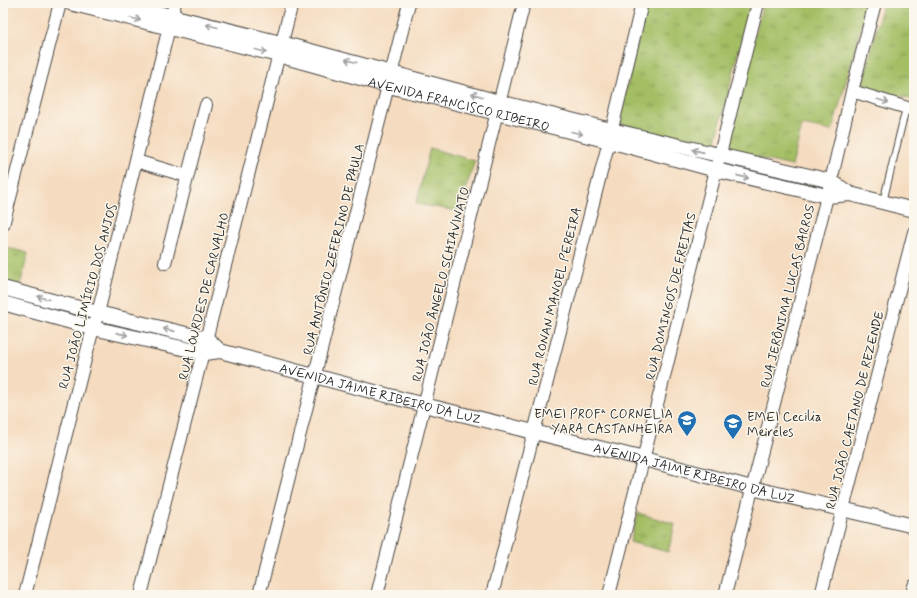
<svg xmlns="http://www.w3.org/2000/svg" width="917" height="598" font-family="Mynerve,sans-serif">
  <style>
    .grass { fill: url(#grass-tufts); stroke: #677448 }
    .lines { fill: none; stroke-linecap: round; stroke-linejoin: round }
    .service-casing { stroke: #494541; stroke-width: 8 }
    .minor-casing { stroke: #494541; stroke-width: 14 }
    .tertiary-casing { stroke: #494541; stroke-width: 16 }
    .service { stroke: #fff; stroke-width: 6 }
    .minor { stroke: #fff; stroke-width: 12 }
    .tertiary { stroke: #fff; stroke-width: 14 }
    .oneway { stroke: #a0a0a0 }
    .labels { text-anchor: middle; stroke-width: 3; stroke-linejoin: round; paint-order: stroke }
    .street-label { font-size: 13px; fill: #2b2b2b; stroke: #fbf7ec }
    .poi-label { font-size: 13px; fill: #2b2b2b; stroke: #fbf7ec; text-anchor: end }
  </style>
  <defs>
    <pattern id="grass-tufts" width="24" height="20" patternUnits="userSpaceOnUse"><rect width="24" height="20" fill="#a3be64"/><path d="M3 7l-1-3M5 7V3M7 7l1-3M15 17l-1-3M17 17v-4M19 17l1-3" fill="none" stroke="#859b53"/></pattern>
  </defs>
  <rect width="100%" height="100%" fill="#fbf7ec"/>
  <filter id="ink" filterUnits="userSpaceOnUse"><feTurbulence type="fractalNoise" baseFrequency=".025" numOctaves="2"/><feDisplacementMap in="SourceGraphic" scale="8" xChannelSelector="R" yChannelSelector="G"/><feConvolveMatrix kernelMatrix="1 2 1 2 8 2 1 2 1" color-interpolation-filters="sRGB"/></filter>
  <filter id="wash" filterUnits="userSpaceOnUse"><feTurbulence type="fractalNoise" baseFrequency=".012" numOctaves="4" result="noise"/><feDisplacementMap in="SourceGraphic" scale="16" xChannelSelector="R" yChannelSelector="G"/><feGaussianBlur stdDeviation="0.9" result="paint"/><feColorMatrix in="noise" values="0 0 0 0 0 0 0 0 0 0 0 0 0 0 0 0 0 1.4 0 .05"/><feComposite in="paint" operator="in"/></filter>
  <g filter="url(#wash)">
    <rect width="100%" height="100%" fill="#f5dbbf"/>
    <path class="grass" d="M 647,3 L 751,3 L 714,148 L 618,124 Z
      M 763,3 L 868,3 L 832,131 L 802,125 L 792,166 L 725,151 Z
      M 883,3 L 914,3 L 914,100 L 862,87 Z
      M 430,148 L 475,161 L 458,211 L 416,204 Z
      M 728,164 L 824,184 L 823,190 L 729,167 Z
      M 4,247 L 28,253 L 20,286 L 3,282 Z
      M 638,513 L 675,524 L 668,552 L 630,542 Z"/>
  </g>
  <g filter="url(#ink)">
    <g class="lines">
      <g class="service-casing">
        <path id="service" d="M 883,202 L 906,108"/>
      </g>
      <g class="minor-casing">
        <path id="minor" d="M 852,91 L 914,110
          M 136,161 L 187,176
          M 3,225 L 60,3
          M 165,263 L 206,105
          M 25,595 L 93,328 L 98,313 L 175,3
          M 141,595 L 292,3
          M 259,595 L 409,3
          M 377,595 L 524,3
          M 492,595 L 609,141 L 642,3
          M 609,595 L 758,3
          M 725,595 L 831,181 L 853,87 L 875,3
          M 821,595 L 914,232
          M 912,595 L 914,586"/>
      </g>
      <g class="tertiary-casing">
        <g id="tertiary">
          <path id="s1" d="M 70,3 L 278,55 L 389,86 L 609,141 L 716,170 L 827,196 L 850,194 L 914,210"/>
          <path d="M 118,3 L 281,43 L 499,102 L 611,130 L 831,181 L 850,194"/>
          <path d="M 3,288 L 98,313 L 207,339 L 220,351"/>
          <path id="s2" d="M 3,303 L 93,328 L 204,353 L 220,351 L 424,405 L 644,459 L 752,488 L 914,526"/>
        </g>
      </g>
      <use href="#service" class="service"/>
      <use href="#minor" class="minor"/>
      <use href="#tertiary" class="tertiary"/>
    </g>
    <defs><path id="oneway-shaft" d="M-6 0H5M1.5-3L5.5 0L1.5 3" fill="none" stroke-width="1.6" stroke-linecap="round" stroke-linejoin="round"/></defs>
    <g class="oneway">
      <use href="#oneway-shaft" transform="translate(135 19) rotate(14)"/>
      <use href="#oneway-shaft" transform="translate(212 26) rotate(-166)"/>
      <use href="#oneway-shaft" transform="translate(261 51) rotate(14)"/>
      <use href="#oneway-shaft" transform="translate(351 61) rotate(-165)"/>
      <use href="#oneway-shaft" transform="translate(477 95) rotate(-164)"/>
      <use href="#oneway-shaft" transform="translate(883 101) rotate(17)"/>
      <use href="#oneway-shaft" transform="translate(577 133) rotate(14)"/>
      <use href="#oneway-shaft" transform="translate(698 151) rotate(-167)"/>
      <use href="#oneway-shaft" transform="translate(743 177) rotate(13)"/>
      <use href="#oneway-shaft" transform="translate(43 298) rotate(-165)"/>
      <use href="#oneway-shaft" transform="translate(169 330) rotate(-167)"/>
      <use href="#oneway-shaft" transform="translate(122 334) rotate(13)"/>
    </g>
  </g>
  <defs>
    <g id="school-pin" transform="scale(1)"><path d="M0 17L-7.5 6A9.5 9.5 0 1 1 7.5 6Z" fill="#1f6fb2" stroke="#fbf7ec"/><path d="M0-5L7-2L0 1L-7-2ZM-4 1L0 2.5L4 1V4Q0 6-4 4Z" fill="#fff"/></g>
  </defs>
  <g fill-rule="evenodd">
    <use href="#school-pin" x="687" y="420"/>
    <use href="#school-pin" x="733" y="423"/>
  </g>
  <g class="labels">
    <g class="street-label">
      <text dy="5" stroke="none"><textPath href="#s1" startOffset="402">AVENIDA FRANCISCO RIBEIRO</textPath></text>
      <text transform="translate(333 249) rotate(-76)" y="5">RUA ANTÔNIO ZEFERINO DE PAULA</text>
      <text transform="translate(440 284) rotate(-76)" y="5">RUA JOÃO ÂNGELO SCHIAVINATO</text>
      <text transform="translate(87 296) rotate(-75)" y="5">RUA JOÃO LIMÍRIO DOS ANJOS</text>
      <text transform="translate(203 296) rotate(-76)" y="5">RUA LOURDES DE CARVALHO</text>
      <text transform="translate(554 296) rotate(-76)" y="5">RUA RONAN MANOEL PEREIRA</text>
      <text transform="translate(670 296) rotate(-76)" y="5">RUA DOMINGOS DE FREITAS</text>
      <text transform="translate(787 296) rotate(-76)" y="5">RUA JERÔNIMA LUCAS BARROS</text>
      <text dy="5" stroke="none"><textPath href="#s2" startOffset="389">AVENIDA JAIME RIBEIRO DA LUZ</textPath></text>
      <text transform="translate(854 410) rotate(-76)" y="5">RUA JOÃO CAETANO DE REZENDE</text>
      <text dy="5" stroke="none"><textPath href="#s2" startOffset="713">AVENIDA JAIME RIBEIRO DA LUZ</textPath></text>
    </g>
    <g class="poi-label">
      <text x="673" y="418">EMEI PROFª CORNELIA<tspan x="673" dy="15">YARA CASTANHEIRA</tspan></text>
      <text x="747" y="421" text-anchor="start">EMEI Cecilia<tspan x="747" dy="15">Meireles</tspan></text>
    </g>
  </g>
  <rect width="917" height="598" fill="none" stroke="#fbf7ec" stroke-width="16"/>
</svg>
